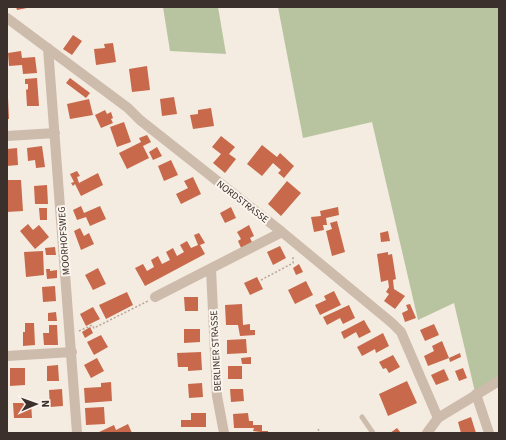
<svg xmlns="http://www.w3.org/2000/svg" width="506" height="440" font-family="'Source Sans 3',sans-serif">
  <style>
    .green { fill: #b8c4a0 }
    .building { fill: #c8694b }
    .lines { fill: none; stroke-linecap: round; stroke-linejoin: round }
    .path { stroke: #b9a596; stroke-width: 1.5; stroke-dasharray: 2 2; stroke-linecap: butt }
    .service { stroke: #cdbbac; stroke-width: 5 }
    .minor { stroke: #cdbbac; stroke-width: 10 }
    .tertiary { stroke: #cdbbac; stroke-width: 10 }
    .labels { text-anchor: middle; stroke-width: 4; stroke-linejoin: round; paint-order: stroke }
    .street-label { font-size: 10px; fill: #3b302b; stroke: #fbf5ee }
  </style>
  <rect width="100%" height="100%" fill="#f4ebe1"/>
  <path class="green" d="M 163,7 L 218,7 L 226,54 L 170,51 Z
    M 278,7 L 499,7 L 499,378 L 475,392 L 454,303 L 418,320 L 372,122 L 303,138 Z"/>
  <path class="building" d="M 16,7 L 27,7 L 27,8 L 17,10 Z
    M 73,35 L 82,41 L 72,55 L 63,49 Z
    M 113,43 L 116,62 L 96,65 L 94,49 L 105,48 L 104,44 Z
    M 21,51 L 22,58 L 35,57 L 37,73 L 23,74 L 22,65 L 9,66 L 8,53 Z
    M 147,66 L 150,90 L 132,92 L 129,69 Z
    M 37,78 L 39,106 L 27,106 L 26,90 L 28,89 L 28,84 L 25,84 L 25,79 Z
    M 70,78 L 90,93 L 86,98 L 66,83 Z
    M 174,97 L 177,114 L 162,116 L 160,99 Z
    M 7,98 L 8,98 L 9,119 L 7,119 Z
    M 89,99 L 93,115 L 70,119 L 67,104 Z
    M 211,108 L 214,126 L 193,129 L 190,115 L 198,114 L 198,110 Z
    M 105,110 L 107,114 L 111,112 L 113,118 L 111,119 L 113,123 L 101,128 L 95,115 Z
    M 124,122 L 131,142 L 117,147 L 110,127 Z
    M 147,135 L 151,142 L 143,146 L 149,158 L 127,169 L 119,153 L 141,142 L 139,138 Z
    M 221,136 L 235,147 L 229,154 L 236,159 L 225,173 L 213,163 L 221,154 L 212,147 Z
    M 262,145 L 277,157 L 280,153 L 294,166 L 284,178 L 278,173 L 281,170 L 273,163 L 262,176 L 247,164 Z
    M 42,146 L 45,167 L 36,168 L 35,160 L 28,161 L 27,148 Z
    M 157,147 L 162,156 L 153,160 L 149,152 Z
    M 17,148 L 18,165 L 7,166 L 7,149 Z
    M 171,160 L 178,175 L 164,181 L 158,166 Z
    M 77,171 L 80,176 L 77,177 L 79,183 L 98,173 L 103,185 L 81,196 L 75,184 L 73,186 L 71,183 L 74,182 L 70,174 Z
    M 193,177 L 201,194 L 181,204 L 176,194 L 188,188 L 184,181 Z
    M 7,180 L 21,180 L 23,211 L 7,212 Z
    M 287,181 L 301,193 L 281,216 L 268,204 Z
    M 47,185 L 48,204 L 35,204 L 34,186 Z
    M 81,206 L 84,213 L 100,206 L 106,219 L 90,226 L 86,217 L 77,220 L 73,210 Z
    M 231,207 L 236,218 L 225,223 L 220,213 Z
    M 338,207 L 339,215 L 326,218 L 327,225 L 323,225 L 324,230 L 314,232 L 311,217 L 321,216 L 320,211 Z
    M 39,208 L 47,208 L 47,220 L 40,220 Z
    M 337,221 L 345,252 L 332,256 L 326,231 L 332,229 L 330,223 Z
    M 28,224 L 33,230 L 39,225 L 49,237 L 35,249 L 20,231 Z
    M 249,225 L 254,236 L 250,238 L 253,244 L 242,250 L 238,241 L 241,239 L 237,232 Z
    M 80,228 L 84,236 L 89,233 L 94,244 L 81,250 L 74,231 Z
    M 388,231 L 390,241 L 381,242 L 380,233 Z
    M 199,233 L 205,243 L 200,245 L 205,254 L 145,286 L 135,268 L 143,264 L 147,271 L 154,267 L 151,260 L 158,256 L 162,264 L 170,260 L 166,252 L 173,248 L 177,256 L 184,252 L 180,245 L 187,241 L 191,248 L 198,245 L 194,235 Z
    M 280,246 L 286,258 L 273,265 L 267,252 Z
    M 55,247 L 56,255 L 46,255 L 45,248 Z
    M 43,251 L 44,275 L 26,277 L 24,252 Z
    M 388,252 L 388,255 L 392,254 L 396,279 L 393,280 L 394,289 L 405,296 L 395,309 L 384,301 L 389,294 L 386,292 L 389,287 L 388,280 L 381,282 L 377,254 Z
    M 299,264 L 303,272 L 296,275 L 293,268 Z
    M 98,268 L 106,284 L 93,290 L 85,275 Z
    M 46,269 L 50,269 L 50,271 L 57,270 L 57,278 L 47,279 Z
    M 257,277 L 263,289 L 250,295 L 244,283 Z
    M 306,281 L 313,295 L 295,304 L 288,290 Z
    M 55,286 L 56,301 L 43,302 L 42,287 Z
    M 334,291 L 341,305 L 320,315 L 315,305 L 326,300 L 324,296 Z
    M 127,292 L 133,305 L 106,319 L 99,305 Z
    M 184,297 L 198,297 L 198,311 L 185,311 Z
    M 242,304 L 243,325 L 250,324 L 250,330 L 255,330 L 255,335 L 240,336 L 238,325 L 226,325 L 225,305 Z
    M 410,304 L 416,318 L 405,322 L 402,313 L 408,310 L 406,305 Z
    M 349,305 L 355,318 L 343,324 L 340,318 L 327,325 L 323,317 Z
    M 93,307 L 100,319 L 86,326 L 80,314 Z
    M 56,312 L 57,321 L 48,321 L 48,313 Z
    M 364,320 L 371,332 L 359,338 L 356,332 L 344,339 L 341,332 Z
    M 25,323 L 34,323 L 35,345 L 23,346 L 23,332 L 25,332 Z
    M 434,324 L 439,335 L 425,341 L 420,330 Z
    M 49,325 L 57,325 L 58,345 L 44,345 L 43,333 L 49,333 Z
    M 90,327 L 93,333 L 85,338 L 82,332 Z
    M 184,329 L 200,329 L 200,342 L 184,343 Z
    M 383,333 L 389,346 L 376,353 L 375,349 L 362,356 L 357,347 Z
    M 101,335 L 108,347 L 94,355 L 87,342 Z
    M 246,339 L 247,353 L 227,354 L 227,340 Z
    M 442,341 L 449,358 L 428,366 L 424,356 L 434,351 L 432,346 Z
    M 201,352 L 202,370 L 188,371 L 188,367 L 178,367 L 177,353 Z
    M 460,353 L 461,357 L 450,362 L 449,358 Z
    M 393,355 L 400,367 L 389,373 L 386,368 L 383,369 L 379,362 Z
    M 251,357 L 251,364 L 242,364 L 241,358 Z
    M 97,358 L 104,371 L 91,378 L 84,365 Z
    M 58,365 L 59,381 L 47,381 L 47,366 Z
    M 228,366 L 242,366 L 242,379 L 228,379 Z
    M 10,368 L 25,368 L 25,385 L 10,386 Z
    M 463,368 L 467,378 L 459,381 L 455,371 Z
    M 444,369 L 449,380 L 436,385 L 431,375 Z
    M 407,381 L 417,403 L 388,416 L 379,394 Z
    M 111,382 L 112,401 L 85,403 L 84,388 L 101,387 L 101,383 Z
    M 202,383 L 203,397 L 189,398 L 188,384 Z
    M 62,389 L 63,406 L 50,407 L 49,390 Z
    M 230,389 L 243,389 L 244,401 L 231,402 Z
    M 13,403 L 31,403 L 32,418 L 14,418 Z
    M 104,407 L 105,424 L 86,425 L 85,408 Z
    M 191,413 L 206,413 L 206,427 L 181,427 L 181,420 L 191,420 Z
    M 248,413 L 249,421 L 253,421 L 253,425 L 262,425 L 262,431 L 268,431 L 268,433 L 253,431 L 254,428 L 234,428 L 233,414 Z
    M 471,417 L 476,433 L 461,433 L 458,422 Z
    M 128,424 L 132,433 L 97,433 L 114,425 L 116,430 Z
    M 397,428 L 401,433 L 390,433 Z"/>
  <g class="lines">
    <path class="path" d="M 261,280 L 293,263 L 293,256
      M 79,331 L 92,325 L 94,328 L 148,301
      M 318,429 L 320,433"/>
    <path class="service" d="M 362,417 L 373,433"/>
    <path class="minor" d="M 7,18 L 128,108 L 140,120 L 282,232 L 392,323 L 401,332 L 438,418
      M 48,48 L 77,433
      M 7,136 L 55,133
      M 211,269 L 217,396 L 224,433
      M 155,297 L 282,232
      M 7,356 L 72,352
      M 476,394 L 489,433"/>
    <path class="tertiary" d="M 427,433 L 438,418 L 499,381"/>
  </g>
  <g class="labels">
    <g class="street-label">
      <text transform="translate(243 201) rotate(38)" y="4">NORDSTRASSE</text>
      <text transform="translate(63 241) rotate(-94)" y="4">MOORHOFSWEG</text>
      <text transform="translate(215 351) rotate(-93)" y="4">BERLINER STRASSE</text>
    </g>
  </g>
  <rect width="506" height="440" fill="none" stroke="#3b302b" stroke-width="16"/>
  <g transform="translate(36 404) rotate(88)" stroke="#fbf5ee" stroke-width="3" paint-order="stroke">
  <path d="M0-3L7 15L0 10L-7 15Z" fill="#3b302b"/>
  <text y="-6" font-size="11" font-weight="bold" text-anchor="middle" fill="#3b302b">N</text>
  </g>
</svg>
